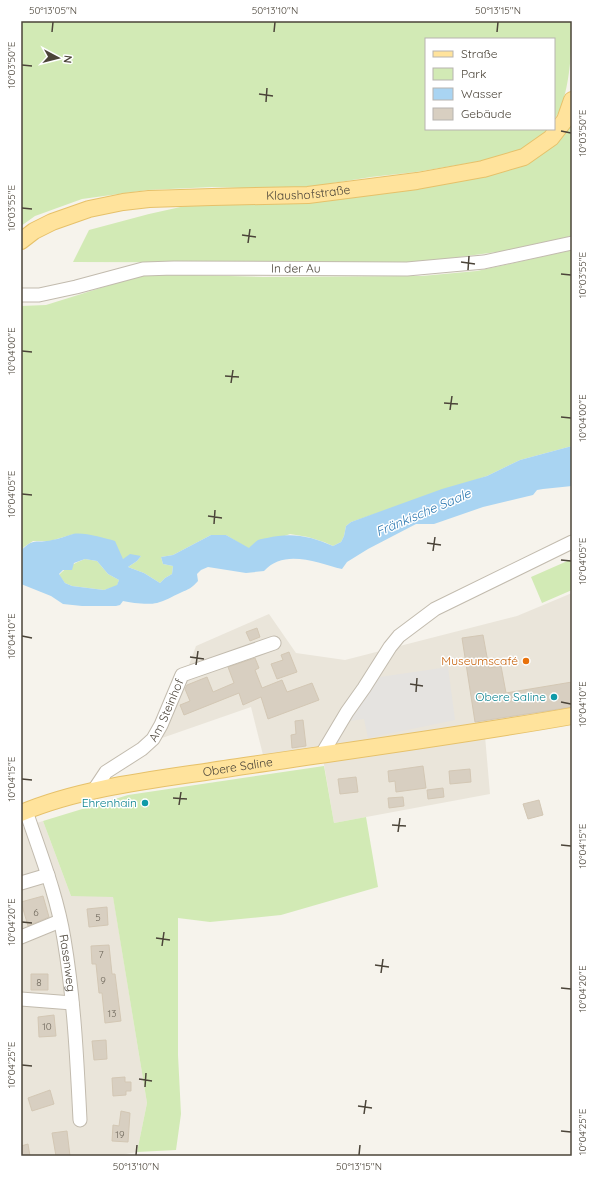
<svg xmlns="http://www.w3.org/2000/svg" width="593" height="1177" font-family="Quicksand,sans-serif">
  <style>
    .residential { fill: #eae5da }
    .green { fill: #d2eab5 }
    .parking { fill: #e5e3e0 }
    .water { fill: #a9d4f2; fill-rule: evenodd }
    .building { fill: #d8cfc1; stroke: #d3c7b4 }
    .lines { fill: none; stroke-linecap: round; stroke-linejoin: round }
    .minor-casing { stroke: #c2bbae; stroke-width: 15 }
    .major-casing { stroke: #e6c16a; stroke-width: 18 }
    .minor { stroke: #fff; stroke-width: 13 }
    .major { stroke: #ffe39c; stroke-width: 16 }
    .ticks { fill: none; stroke: #4b4439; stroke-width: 1.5 }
    .food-dot { fill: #e8710a; stroke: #fff; stroke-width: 1.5 }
    .culture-dot { fill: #0f9aa8; stroke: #fff; stroke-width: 1.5 }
    .labels { text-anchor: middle; stroke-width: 3; stroke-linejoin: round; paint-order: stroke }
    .number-label { font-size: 10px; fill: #6e675b }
    .street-label { font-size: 12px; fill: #4b4439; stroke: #fff }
    .food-label { font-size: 12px; fill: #c56008; stroke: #fff; text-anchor: end }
    .culture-label { font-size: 12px; fill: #0d838f; stroke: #fff; text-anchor: end }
    .water-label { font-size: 13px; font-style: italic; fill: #2e7ab2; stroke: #fff }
    .neatline { fill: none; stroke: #4b4439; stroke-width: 1.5 }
    .ticks-label { font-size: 10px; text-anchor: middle; fill: #4b4439 }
  </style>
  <rect width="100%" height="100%" fill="#f6f3ec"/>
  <path class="residential" d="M 572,593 L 572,721 L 485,736 L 490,794 L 334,823 L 321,747 L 263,755 L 251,707 L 162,738 L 196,646 L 269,614 L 296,653 L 345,660 L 517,616 Z
    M 43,821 L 71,896 L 113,896 L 147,1103 L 137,1152 L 115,1156 L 21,1156 L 21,828 Z"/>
  <path class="green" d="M 21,21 L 572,21 C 572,47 570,99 554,120 L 554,39 L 426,39 L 426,129 L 547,129 L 545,132 L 520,150 L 481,161 L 416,172 L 371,177 L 308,187 L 244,188 L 212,187 L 148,190 L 82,199 L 35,216 L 21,226 Z
    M 572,114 L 572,236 L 504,251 L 415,263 L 73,262 L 89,230 L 149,214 L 212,200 L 526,161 Z
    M 572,250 L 572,446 L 520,460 L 487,476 L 351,522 L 346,526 L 344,536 L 341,542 L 333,546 L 324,542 L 308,537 L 290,534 L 249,549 L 226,535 L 211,535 L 173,555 L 161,557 L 163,564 L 173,566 L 172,574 L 165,578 L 160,583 L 144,573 L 128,567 L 137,561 L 141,556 L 123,559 L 74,534 L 50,541 L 33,541 L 24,547 L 21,551 L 21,306 L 46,305 L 142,275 L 157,274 L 263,277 L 422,276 L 477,271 Z
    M 85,559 L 97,561 L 108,574 L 119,580 L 117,586 L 104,590 L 72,586 L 65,583 L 59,575 C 66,567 75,563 85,559 Z
    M 572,559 L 572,590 L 542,603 L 531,577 Z
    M 324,766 L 334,823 L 366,817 L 378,887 L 281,915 L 210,922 L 178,918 L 178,1055 L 181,1114 L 176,1150 L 137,1152 L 147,1103 L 113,897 L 71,896 L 43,821 L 128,795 Z"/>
  <path class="parking" d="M 448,667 L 455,720 L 368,738 L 364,719 L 349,721 L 373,678 Z"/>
  <path class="water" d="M 572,446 L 572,486 L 543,489 L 537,490 L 533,495 L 483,507 L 434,524 L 416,524 L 368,549 L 347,562 L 342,569 C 318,563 284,548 264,571 L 246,573 L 208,567 L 201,570 L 197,574 L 198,581 C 192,588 189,589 180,593 C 173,596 165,601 157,603 C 148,605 132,603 123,601 L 120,605 L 116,606 L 82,606 L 63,604 L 51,596 L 21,584 L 21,551 C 33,537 36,544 52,540 C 59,539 65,536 73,534 C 84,532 104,538 115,541 L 123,559 L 130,554 L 141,556 L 137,561 L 128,567 L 144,573 L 160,583 L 165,578 L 172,574 L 173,566 L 163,564 L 161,557 L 173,555 L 211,535 L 226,535 L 249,548 C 251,546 255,542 258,540 C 261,539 265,538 267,538 C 291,532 311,536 333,546 L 341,542 L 344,536 L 346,526 L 351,522 L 442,489 L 487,476 L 520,460 ZM 85,559 L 97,561 L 108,574 L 119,580 L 117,585 L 104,590 L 72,586 L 65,583 L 59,574 L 63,570 L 72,570 L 74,563 Z"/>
  <path class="building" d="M 257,628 L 260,637 L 250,641 L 246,632 Z
    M 483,635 L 489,668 L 501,666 L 506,693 L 572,682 L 572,707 L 475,722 L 462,638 Z
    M 289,652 L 297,672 L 277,679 L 271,664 L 283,660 L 281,655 Z
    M 255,658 L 259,668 L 255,670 L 262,688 L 282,680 L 287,692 L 312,683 L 319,700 L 268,719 L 261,697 L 243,705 L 239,693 L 184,715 L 180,705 L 190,701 L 185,689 L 187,685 L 207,677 L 213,692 L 234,683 L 228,667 Z
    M 303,720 L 306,746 L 292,748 L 291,735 L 296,734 L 295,721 Z
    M 423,766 L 426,788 L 396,792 L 395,781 L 389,782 L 388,771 Z
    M 470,769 L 471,782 L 450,784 L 449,771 Z
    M 356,777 L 358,792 L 340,794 L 338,779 Z
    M 443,788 L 444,797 L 428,799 L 427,790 Z
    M 403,797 L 404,806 L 389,808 L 388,798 Z
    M 539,800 L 543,815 L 528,819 L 523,804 Z
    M 43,896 L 49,917 L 28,926 L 21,902 Z
    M 107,907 L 108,925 L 89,927 L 87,909 Z
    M 109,945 L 112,974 L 115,974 L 121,1021 L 105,1023 L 102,993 L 99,993 L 96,964 L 92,964 L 91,946 Z
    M 31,974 L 48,974 L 48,990 L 31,990 Z
    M 54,1015 L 56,1036 L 39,1037 L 38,1017 Z
    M 106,1040 L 107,1059 L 94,1060 L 92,1041 Z
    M 125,1077 L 125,1082 L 131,1082 L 131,1091 L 126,1091 L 126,1095 L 113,1096 L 112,1078 Z
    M 50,1090 L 54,1104 L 32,1111 L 28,1098 Z
    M 121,1111 L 130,1113 L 128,1142 L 112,1141 L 113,1125 L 119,1126 Z
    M 67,1131 L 70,1156 L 56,1156 L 52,1133 Z
    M 28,1144 L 30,1156 L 21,1156 L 21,1146 Z"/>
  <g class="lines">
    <g class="minor-casing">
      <g id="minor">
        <path id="s1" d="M 21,295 L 39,295 L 76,287 L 143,269 L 174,268 L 407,269 L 484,262 L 572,243"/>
        <path d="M 322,754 L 347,712 L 364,688 L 390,647 L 399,636 L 435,609 L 572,542"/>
        <path id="s2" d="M 94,790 L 106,772 L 142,749 L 153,739 L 161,725 L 182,675 L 274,643"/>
        <path id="s3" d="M 26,811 C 40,853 57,895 64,939 C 74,998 77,1060 80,1120"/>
        <path d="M 21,883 L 48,875"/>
        <path d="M 21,937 L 60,921"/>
        <path d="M 21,999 L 72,1003"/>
      </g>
    </g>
    <g class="major-casing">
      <g id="major">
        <path id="s4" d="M 21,241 L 34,231 L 52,222 L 89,209 L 123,202 L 149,199 L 212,197 L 308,195 L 417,181 L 483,169 L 524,157 L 551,138 L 565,120 L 572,100"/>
        <path id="s5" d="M 21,813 C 85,786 162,779 231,768 C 345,751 459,736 572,716"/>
      </g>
    </g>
    <use href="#minor" class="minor"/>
    <use href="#major" class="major"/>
  </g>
  <path class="ticks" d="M 52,32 L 53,22M 274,32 L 275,22M 497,32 L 498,22M 22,65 L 32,66M 259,94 L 273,96M 266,102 L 267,88M 561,131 L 571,133M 22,208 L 32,209M 242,235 L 256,237M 248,243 L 250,229M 461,262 L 475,264M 468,270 L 469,256M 561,274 L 571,275M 22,351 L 32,352M 225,376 L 239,377M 231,383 L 233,370M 444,403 L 458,404M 450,410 L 452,396M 561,417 L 571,418M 22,494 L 32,495M 208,516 L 222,518M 214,524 L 215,510M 427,543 L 441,545M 433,551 L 435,537M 561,560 L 571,561M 22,636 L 32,638M 190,657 L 204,659M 196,665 L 198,651M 410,684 L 423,686M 416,692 L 417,678M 561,702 L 571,704M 22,779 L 32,780M 173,798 L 187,799M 179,805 L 181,792M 392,825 L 406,826M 398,832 L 400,818M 561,845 L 571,846M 22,922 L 32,923M 156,938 L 170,940M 162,946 L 164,932M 375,965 L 389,967M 381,973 L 383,959M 561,988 L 571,989M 22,1065 L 32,1066M 139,1079 L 152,1081M 145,1087 L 146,1073M 358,1106 L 372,1108M 364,1114 L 366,1100M 561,1131 L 571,1132M 136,1155 L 137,1145M 359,1155 L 360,1145"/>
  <circle class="food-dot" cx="526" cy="661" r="4"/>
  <g class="culture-dot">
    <circle cx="554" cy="697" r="4"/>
    <circle cx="145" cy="803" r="4"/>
  </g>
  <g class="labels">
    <g class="number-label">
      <text x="36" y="916">6</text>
      <text x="98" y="921">5</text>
      <text x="101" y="958">7</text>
      <text x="103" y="984">9</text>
      <text x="39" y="986">8</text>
      <text x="112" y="1017">13</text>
      <text x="47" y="1030">10</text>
      <text x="120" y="1138">19</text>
    </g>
    <g class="street-label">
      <text dy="4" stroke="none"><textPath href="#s4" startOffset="296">Klaushofstraße</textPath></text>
      <text dy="4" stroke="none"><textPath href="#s1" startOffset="278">In der Au</textPath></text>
      <text dy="4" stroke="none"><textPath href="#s2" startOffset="111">Am Steinhof</textPath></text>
      <text dy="4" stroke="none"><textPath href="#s5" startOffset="222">Obere Saline</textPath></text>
      <text dy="4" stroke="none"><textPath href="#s3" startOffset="158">Rasenweg</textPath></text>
    </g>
    <g class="food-label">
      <text x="518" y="665">Museumscafé</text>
    </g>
    <g class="culture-label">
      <text x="546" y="701">Obere Saline</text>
      <text x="137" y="807">Ehrenhain</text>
    </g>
    <g class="water-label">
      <text transform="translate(423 512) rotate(-23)" y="5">Fränkische Saale</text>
    </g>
  </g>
  <rect width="593" height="1177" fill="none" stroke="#ffffff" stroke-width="44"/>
  <rect x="425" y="38" width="130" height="92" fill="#ffffff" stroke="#b7b4b0"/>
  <rect x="433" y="51" width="20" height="6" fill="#ffe39c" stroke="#b7b4b0"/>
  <text x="461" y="58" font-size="12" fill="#4b4439">Straße</text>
  <rect x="433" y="68" width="20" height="12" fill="#d2eab5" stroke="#b7b4b0"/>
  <text x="461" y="78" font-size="12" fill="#4b4439">Park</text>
  <rect x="433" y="88" width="20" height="12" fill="#a9d4f2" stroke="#b7b4b0"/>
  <text x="461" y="98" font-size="12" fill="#4b4439">Wasser</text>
  <rect x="433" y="108" width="20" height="12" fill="#d8cfc1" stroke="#b7b4b0"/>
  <text x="461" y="118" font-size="12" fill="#4b4439">Gebäude</text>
  <g transform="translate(58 58) rotate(97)" stroke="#ffffff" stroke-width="3" paint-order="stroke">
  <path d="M0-3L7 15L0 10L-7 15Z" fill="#4b4439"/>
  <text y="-6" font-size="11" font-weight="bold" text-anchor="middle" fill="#4b4439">N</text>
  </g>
  <rect x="22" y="22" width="549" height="1133" class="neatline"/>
  <g class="ticks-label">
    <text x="53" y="14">50°13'05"N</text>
    <text x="275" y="14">50°13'10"N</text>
    <text x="498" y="14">50°13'15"N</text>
    <text transform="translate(11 65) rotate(-90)" y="4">10°03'50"E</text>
    <text transform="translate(582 133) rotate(-90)" y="4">10°03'50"E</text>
    <text transform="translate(11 208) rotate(-90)" y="4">10°03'55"E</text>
    <text transform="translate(582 275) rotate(-90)" y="4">10°03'55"E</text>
    <text transform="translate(11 351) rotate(-90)" y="4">10°04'00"E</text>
    <text transform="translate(582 418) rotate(-90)" y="4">10°04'00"E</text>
    <text transform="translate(11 494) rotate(-90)" y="4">10°04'05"E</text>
    <text transform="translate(582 561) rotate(-90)" y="4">10°04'05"E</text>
    <text transform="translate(11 636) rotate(-90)" y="4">10°04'10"E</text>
    <text transform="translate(582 704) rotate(-90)" y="4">10°04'10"E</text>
    <text transform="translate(11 779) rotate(-90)" y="4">10°04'15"E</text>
    <text transform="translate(582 846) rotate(-90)" y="4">10°04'15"E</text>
    <text transform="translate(11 922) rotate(-90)" y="4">10°04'20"E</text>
    <text transform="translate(582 989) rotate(-90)" y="4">10°04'20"E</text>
    <text transform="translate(11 1065) rotate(-90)" y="4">10°04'25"E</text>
    <text transform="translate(582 1132) rotate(-90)" y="4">10°04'25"E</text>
    <text x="136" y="1170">50°13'10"N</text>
    <text x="359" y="1170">50°13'15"N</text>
  </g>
</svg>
